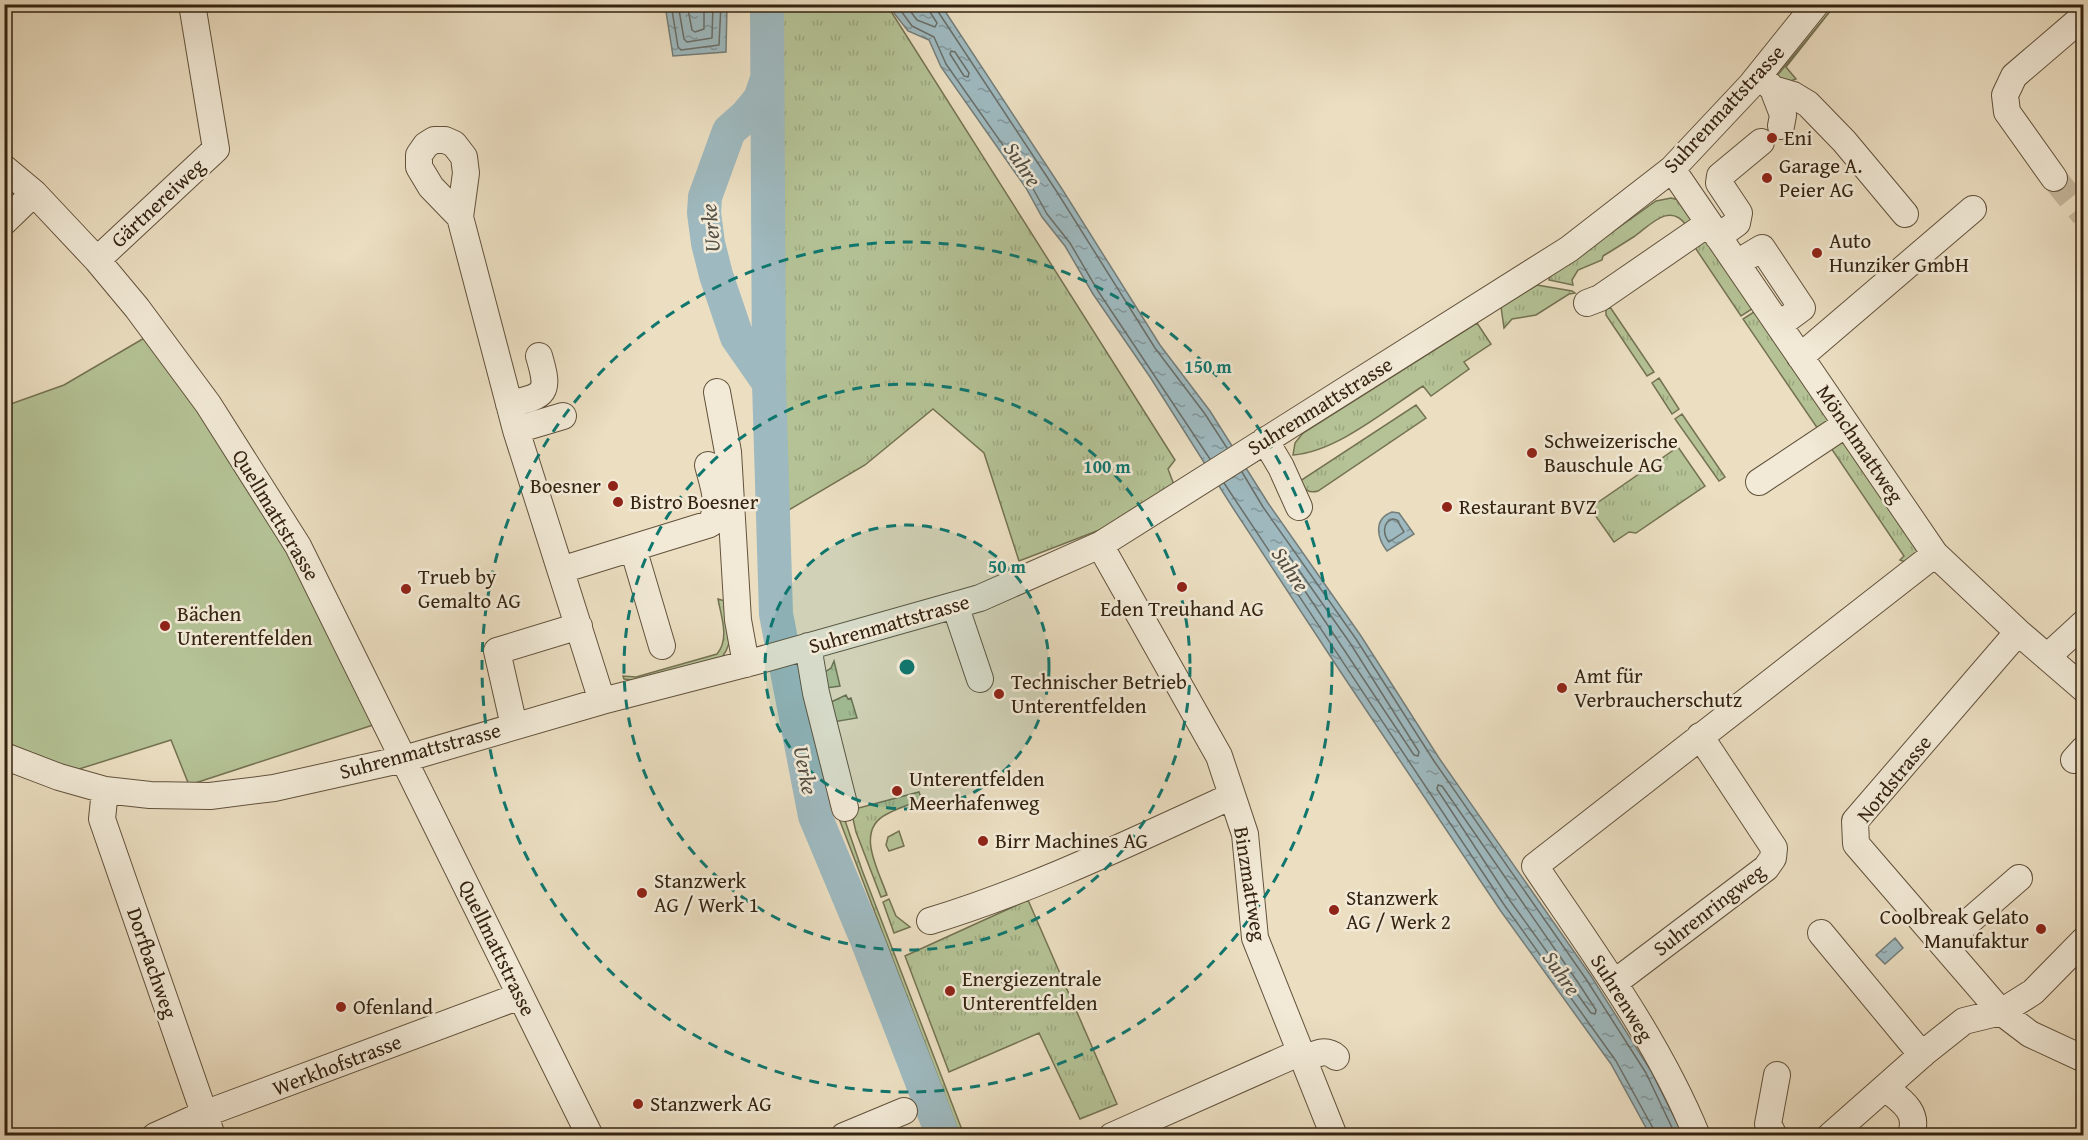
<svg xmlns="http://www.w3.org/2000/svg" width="2088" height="1140" font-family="'Gentium Book Plus',serif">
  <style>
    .grass { fill: url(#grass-tufts); stroke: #747252; stroke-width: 1.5 }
    .pitch { fill: #b4c295; stroke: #747252; stroke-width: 1.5 }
    .water { fill: url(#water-ripples); stroke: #747d79; stroke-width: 1.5 }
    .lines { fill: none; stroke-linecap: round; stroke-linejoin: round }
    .shore { stroke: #696e68; stroke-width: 1.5 }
    .river { stroke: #9eb9bf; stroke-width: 34 }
    .minor-tunnel { stroke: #c6b99e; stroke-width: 26; stroke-dasharray: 26 13; stroke-linecap: butt }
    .minor-casing { stroke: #62523c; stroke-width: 28 }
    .minor { stroke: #f2ead7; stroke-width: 26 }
    .ring { fill: none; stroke: #0f766e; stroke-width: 3; stroke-dasharray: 10 8 }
    .poi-dot { fill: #8f2418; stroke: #f2ead7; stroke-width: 2 }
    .labels { text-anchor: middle; stroke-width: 5; stroke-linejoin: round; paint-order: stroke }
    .street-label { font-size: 21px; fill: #342310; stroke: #f2ead7 }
    .poi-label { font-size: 21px; fill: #342310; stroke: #f2ead7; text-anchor: start }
    .water-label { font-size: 22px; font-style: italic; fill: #545045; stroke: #f2ead7 }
    .centre { fill: #0f766e; stroke: #f2ead7; stroke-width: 3 }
    .ring-label { font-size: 18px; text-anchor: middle; font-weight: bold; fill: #0f766e; stroke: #f2ead7; stroke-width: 5; stroke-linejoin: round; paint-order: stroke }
  </style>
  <defs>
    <pattern id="grass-tufts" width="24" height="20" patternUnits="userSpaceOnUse" patternTransform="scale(1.5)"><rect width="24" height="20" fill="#b4c295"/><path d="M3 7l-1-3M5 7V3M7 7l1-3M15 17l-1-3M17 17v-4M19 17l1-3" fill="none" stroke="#9ba67f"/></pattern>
    <pattern id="water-ripples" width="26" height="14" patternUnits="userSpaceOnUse" patternTransform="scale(1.5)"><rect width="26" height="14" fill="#9eb9bf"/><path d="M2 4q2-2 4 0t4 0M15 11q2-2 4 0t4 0" fill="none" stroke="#82969a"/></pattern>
  </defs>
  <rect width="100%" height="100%" fill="#ebdec1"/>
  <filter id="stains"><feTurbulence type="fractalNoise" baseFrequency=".00333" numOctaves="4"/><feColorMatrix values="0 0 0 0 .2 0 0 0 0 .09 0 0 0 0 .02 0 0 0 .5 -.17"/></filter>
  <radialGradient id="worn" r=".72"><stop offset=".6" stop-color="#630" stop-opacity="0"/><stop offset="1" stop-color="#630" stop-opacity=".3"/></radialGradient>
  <path class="grass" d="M 779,5 L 887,5 L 1175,460 L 1168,469 L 1174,485 L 1102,529 L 1019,561 L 984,453 L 933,409 L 865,465 L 782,514 Z
    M 1835,5 L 1786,67 L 1796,79 L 1788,82 L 1776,77 Z
    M 1671,198 L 1679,200 L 1691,219 L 1686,225 C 1670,202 1650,225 1635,236 C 1624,243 1613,250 1603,256 L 1602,260 L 1578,270 L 1572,280 L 1573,285 L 1549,280 L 1550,276 L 1656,201 Z
    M 1708,237 L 1755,307 L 1741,316 L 1694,246 Z
    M 1537,285 L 1572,291 L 1575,293 L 1569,294 L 1536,315 L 1512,319 L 1504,328 L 1501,307 Z
    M 1610,307 L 1654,372 L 1647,376 L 1606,315 L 1606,310 Z
    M 1757,310 L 1832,420 L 1818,429 L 1743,319 Z
    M 1477,323 L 1491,344 L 1464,362 L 1469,369 L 1431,396 L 1423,386 C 1386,410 1336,452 1293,455 L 1295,443 L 1303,433 Z
    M 1659,378 L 1679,409 L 1672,414 L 1652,383 Z
    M 1416,405 L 1426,418 L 1318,491 C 1308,494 1304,489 1300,481 Z
    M 1682,414 L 1725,477 L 1719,481 L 1675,419 Z
    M 1843,440 L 1926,555 L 1915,566 L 1900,560 L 1904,556 L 1831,448 Z
    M 1678,447 L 1705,486 L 1636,533 L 1629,532 L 1614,542 L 1590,508 Z
    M 718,599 L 732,603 C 731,620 734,646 720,659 L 640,681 L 624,679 L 623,676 L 636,677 L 717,654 C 730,639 721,616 718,599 Z
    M 834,661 L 840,686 L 826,688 L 825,672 L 831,668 Z
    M 801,689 L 809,693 L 840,806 L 862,870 L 964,1135 L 960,1135 L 835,808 Z
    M 846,695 L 848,699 L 851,698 L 857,718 L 833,722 L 829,703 Z
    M 919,792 L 922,800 C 910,804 898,808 887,814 C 854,830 879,871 887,895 L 881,897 L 856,832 L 851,810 Z
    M 899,831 L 904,846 L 889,851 L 886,845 L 888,837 Z
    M 889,899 L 896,916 L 910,927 L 894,933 L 883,902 Z
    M 1028,900 L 1117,1104 L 1080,1119 L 1039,1033 L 949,1072 L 905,956 Z"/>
  <path class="pitch" d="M 146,337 L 163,357 L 277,527 L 373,725 L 189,785 L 171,740 L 76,770 L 5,742 L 5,406 L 64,385 Z"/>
  <path class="water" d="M 665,5 L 727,5 L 726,52 L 673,56 Z
    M 890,5 L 941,5 L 1062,189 L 1160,345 L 1210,411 L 1268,503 L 1361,636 L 1439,758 L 1591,976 L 1651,1071 L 1683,1135 L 1650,1135 L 1611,1064 L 1500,910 L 1340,671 L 1233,508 L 1150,377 L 1093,294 L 1065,246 L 1042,217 L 1026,188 L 941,67 L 929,40 L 908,31 L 890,8 Z
    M 1392,512 L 1399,513 L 1414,534 L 1387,551 C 1377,538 1373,519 1392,512 Z
    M 1895,938 L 1903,948 L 1885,964 L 1876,955 Z"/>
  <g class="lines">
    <path class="shore" d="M 671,4 L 678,47 L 681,50 L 719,45 L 721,4
      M 678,4 L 684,39 L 687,42 L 712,38 L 713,4
      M 687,4 L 692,30 L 695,32 L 704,29 L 704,4
      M 896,4 L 912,26 L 934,37 L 946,64 L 1031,185 L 1047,214 L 1070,243 L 1098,291 L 1210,459
      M 905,4 L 917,20 L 935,27 L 937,23 L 930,12 L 929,4
      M 936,4 L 937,10 L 1057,192 L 1155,348 L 1205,414 L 1227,448
      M 951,51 L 955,52 L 969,73 L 968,77 L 964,76 L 950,54 Z
      M 1242,472 L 1263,507 L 1356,639 L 1434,761 L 1586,979 L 1646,1073 L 1676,1136
      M 1224,483 L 1505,906 L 1616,1061 L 1654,1130 L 1655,1136
      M 1393,519 L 1397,520 L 1404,532 L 1389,542 C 1383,535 1382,522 1393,519 Z
      M 1280,548 L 1284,549 L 1350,643 L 1419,752 L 1418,756 L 1414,755 L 1279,552 Z
      M 1438,785 L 1442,786 L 1579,984 L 1596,1010 L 1595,1014 L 1591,1013 L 1511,902 L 1437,789 Z"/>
    <path class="river" d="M 767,4 L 769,383 L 776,614 L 815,816 L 867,940 L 943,1136
      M 767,79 L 760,99 L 746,116 L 729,131 L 705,197 L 704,213 L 708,243 L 716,275 L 737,337 L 769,383"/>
    <path class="minor-tunnel" d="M 2054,178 L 2084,215"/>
    <g class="minor-casing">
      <path id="minor" d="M 1759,75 L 1773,89 L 1793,95 L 1808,104 L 1844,141 L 1905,214
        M 1773,89 L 1783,115 L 1781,126
        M 4,168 L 34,193 L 97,260 L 137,308 L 208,404 L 298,546 L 590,1136
        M 1672,169 L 1935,554 L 2018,632 L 2084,689
        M 2054,178 L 2007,112 L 2005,95 L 2014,76 L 2084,16
        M 460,217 L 431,187 L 419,167 L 419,155 L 426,145 L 434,140 L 445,140 L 454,144 L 464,157 L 466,173 L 460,217 L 516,430 L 602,701
        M 4,222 L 34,193
        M 1718,237 L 1737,223 L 1739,213 L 1719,183 L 1720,176 L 1761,142
        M 97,260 L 216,149 L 192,4
        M 1737,263 L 1762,248 L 1802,308 L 1779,325
        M 1587,303 L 1600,298 L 1709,223
        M 1800,357 L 1973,209
        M 717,392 L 728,452 L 738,620 L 746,664
        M 509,404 C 546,396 550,393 539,356
        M 516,430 L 563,416
        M 1265,440 L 1281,467 L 1299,507
        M 1759,482 L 1846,424
        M 1100,545 L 1219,756 L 1245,834 L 1255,938 L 1334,1136
        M 633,548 L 662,646
        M 561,570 L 710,524 C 722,506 713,485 708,465
        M 955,605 L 980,679
        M 2018,632 L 1855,821 L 1856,844 L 2001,1012 L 2030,1034 L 2084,1059
        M 808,646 L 816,693 L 845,808
        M 2047,657 L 2084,623
        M 514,726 L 497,651 L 579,626
        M 4,756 L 59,777 L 105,790 L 150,795 L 210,796 L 274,788 L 404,759 L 602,701 L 753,662 L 980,598 L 1100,545 L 1569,249 L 1672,169 L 1751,85 L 1816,4
        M 2074,760 L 2084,749
        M 105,790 L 102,819 L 212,1136
        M 930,921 C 1035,889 1133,841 1232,796
        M 1821,933 L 1922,1055
        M 1943,944 L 2019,878
        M 1614,983 L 1766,868 L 1773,858 L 1774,848 L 1700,736
        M 1304,1059 C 1316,1054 1325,1048 1336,1057
        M 1885,1088 C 1901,1100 1921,1113 1910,1136
        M 155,1136 L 204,1114 L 520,996
        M 844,1136 L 904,1111
        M 1112,1136 L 1301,1052
        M 1697,1136 C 1658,1040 1593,952 1535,866 L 1935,554
        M 1774,1136 L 1768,1124 L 1777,1075
        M 1830,1136 L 1925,1052 L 1964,1021 L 2001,1012 L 2033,992 L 2084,940"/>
    </g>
    <use href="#minor" class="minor"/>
  </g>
  <circle cx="907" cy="667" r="142" fill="#0f766e" fill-opacity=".12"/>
  <g class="ring">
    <circle cx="907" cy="667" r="142"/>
    <circle cx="907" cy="667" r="283"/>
    <circle cx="907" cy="667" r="425"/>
  </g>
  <g class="poi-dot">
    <circle cx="1772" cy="138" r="6"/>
    <circle cx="1767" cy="178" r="6"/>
    <circle cx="1817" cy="253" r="6"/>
    <circle cx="1532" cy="453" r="6"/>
    <circle cx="613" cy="486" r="6"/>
    <circle cx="618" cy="502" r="6"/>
    <circle cx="1447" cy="507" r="6"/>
    <circle cx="1182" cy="587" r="6"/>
    <circle cx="406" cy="589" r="6"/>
    <circle cx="165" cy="626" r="6"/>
    <circle cx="1562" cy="688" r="6"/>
    <circle cx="999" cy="694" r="6"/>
    <circle cx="897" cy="791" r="6"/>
    <circle cx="983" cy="841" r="6"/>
    <circle cx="642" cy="893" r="6"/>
    <circle cx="1334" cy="910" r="6"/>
    <circle cx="2041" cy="929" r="6"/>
    <circle cx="950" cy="991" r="6"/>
    <circle cx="341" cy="1007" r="6"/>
    <circle cx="638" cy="1104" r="6"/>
  </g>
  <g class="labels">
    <g class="street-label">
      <text transform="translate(1724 109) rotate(-47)" y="7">Suhrenmattstrasse</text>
      <text transform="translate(158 203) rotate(-43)" y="7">Gärtnereiweg</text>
      <text transform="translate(1320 406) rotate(-32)" y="7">Suhrenmattstrasse</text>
      <text transform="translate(1860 444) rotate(56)" y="7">Mönchmattweg</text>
      <text transform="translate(276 515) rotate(59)" y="7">Quellmattstrasse</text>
      <text transform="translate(889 624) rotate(-16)" y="7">Suhrenmattstrasse</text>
      <text transform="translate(420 751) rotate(-15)" y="7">Suhrenmattstrasse</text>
      <text transform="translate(1894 779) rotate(-51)" y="7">Nordstrasse</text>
      <text transform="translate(1250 884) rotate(81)" y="7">Binzmattweg</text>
      <text transform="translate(1709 910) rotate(-38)" y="7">Suhrenringweg</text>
      <text transform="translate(497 948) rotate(64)" y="7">Quellmattstrasse</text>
      <text transform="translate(152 963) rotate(71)" y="7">Dorfbachweg</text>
      <text transform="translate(1622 998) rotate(58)" y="7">Suhrenweg</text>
      <text transform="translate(337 1065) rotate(-21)" y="7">Werkhofstrasse</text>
    </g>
    <g class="poi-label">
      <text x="1784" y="145">Eni</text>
      <text x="1779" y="173">Garage A.<tspan x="1779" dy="24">Peier AG</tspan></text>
      <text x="1829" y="248">Auto<tspan x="1829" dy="24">Hunziker GmbH</tspan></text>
      <text x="1544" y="448">Schweizerische<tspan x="1544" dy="24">Bauschule AG</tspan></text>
      <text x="601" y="493" text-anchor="end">Boesner</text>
      <text x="630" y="509">Bistro Boesner</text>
      <text x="1459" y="514">Restaurant BVZ</text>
      <text x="418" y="584">Trueb by<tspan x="418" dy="24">Gemalto AG</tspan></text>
      <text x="1182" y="616" text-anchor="middle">Eden Treuhand AG</text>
      <text x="177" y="621">Bächen<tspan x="177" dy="24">Unterentfelden</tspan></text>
      <text x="1574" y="683">Amt für<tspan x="1574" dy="24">Verbraucherschutz</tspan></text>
      <text x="1011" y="689">Technischer Betrieb<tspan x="1011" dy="24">Unterentfelden</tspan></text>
      <text x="909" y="786">Unterentfelden<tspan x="909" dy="24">Meerhafenweg</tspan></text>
      <text x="995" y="848">Birr Machines AG</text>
      <text x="654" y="888">Stanzwerk<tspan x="654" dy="24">AG / Werk 1</tspan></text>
      <text x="1346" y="905">Stanzwerk<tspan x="1346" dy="24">AG / Werk 2</tspan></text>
      <text x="2029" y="924" text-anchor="end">Coolbreak Gelato<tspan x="2029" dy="24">Manufaktur</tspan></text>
      <text x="962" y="986">Energiezentrale<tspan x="962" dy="24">Unterentfelden</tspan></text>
      <text x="353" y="1014">Ofenland</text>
      <text x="650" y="1111">Stanzwerk AG</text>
    </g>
    <g class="water-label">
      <text transform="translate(1023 164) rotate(56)" y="8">Suhre</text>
      <text transform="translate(710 228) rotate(-95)" y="8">Uerke</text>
      <text transform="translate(1291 569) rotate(56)" y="8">Suhre</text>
      <text transform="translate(806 770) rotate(79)" y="8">Uerke</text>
      <text transform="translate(1562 973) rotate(55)" y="8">Suhre</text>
    </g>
  </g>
  <circle cx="907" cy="667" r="9" class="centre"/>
  <g class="ring-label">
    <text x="1208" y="373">150 m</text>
    <text x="1107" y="473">100 m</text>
    <text x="1007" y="573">50 m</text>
  </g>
  <rect width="2088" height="1140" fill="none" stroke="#ebdec1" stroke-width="24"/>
  <rect x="6" y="6" width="2076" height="1128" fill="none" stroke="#342310" stroke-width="3"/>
  <rect x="12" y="12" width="2064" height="1116" fill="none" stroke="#342310" stroke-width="1.5"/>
  <rect width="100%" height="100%" filter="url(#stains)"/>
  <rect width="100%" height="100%" fill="url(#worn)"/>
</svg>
